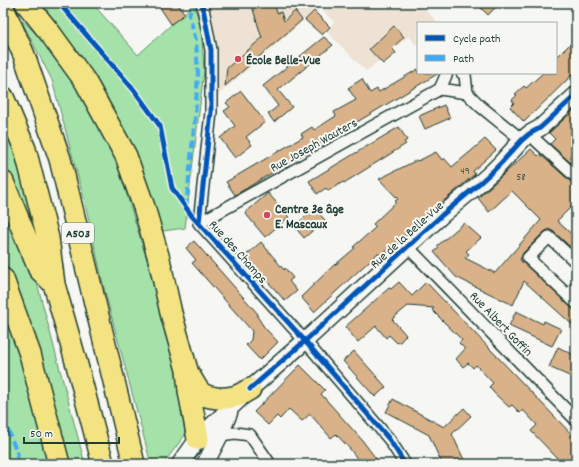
<svg xmlns="http://www.w3.org/2000/svg" width="579" height="467" font-family="Dekko,sans-serif">
  <style>
    .built { fill: #ede2d3 }
    .green { fill: #a5e2a9; stroke: #62906e }
    .building { fill: #d9b28a; stroke: #1f3d34 }
    .lines { fill: none; stroke-linecap: round; stroke-linejoin: round }
    .street-casing { stroke: #1f3d34; stroke-width: 14 }
    .secondary-casing { stroke: #1f3d34; stroke-width: 19 }
    .highway-casing { stroke: #1f3d34; stroke-width: 24 }
    .street { stroke: #f6f6f2; stroke-width: 11 }
    .secondary { stroke: #f6f6f2; stroke-width: 16 }
    .highway { stroke: #f4e382; stroke-width: 21 }
    .quiet { stroke: #3fa9f5; stroke-width: 4; stroke-dasharray: 8 4; stroke-linecap: butt }
    .cycleway-casing { stroke: #f6f6f2; stroke-width: 8 }
    .cycleway { stroke: #0057b8; stroke-width: 5 }
    .poi-dot { fill: #d1495b; stroke: #f6f6f2; stroke-width: 1.5 }
    .labels { text-anchor: middle; stroke-width: 4; stroke-linejoin: round; paint-order: stroke }
    .number-label { font-size: 11px; fill: #4e5a4a }
    .shield { fill: #f6f6f2; stroke: #60746d; stroke-width: 1 }
    .shield-label { font-size: 12px; font-weight: bold; fill: #1f3d34 }
    .poi-label { font-size: 13px; font-weight: bold; fill: #1f3d34; stroke: #f6f6f2; text-anchor: start }
    .street-label { font-size: 13px; fill: #1f3d34; stroke: #f6f6f2 }
  </style>
  <rect width="100%" height="100%" fill="#f6f6f2"/>
  <filter id="ink" filterUnits="userSpaceOnUse"><feTurbulence type="fractalNoise" baseFrequency=".025" numOctaves="2"/><feDisplacementMap in="SourceGraphic" scale="8" xChannelSelector="R" yChannelSelector="G"/><feConvolveMatrix kernelMatrix="1 2 1 2 8 2 1 2 1" color-interpolation-filters="sRGB"/></filter>
  <g filter="url(#ink)">
    <path class="built" d="M 209,3 L 419,3 L 438,23 L 418,23 L 418,42 L 415,44 L 409,36 L 366,71 L 326,31 L 334,22 L 317,6 L 302,22 L 218,95 L 216,46 Z"/>
    <path class="green" d="M 37,3 L 92,3 L 138,55 L 193,5 L 201,23 L 204,71 L 185,228 L 163,231 L 131,143 L 100,84 L 62,32 Z
      M 20,18 L 54,51 L 90,104 L 112,147 L 155,286 L 185,410 L 185,435 L 163,464 L 151,464 L 104,288 L 85,203 L 52,80 Z
      M 3,118 L 7,128 L 35,227 L 30,229 L 3,170 Z
      M 3,200 L 37,283 L 85,464 L 66,464 L 31,337 L 10,272 L 3,254 Z
      M 3,279 L 59,464 L 3,464 Z"/>
    <path class="building" d="M 157,3 L 177,3 L 185,14 L 171,24 Z
      M 251,3 L 274,3 L 277,13 L 281,12 L 284,21 L 295,11 L 302,20 L 225,86 L 227,68 L 262,38 Z
      M 476,3 L 500,3 L 488,15 Z
      M 314,11 L 330,27 L 322,35 L 305,20 Z
      M 394,26 L 404,37 L 392,48 L 396,53 L 383,64 L 369,49 Z
      M 324,37 L 333,45 L 278,90 L 292,107 L 274,122 L 268,114 L 278,106 L 263,86 Z
      M 576,41 L 576,71 L 524,122 L 510,107 L 514,103 L 512,100 L 517,95 L 515,94 L 524,86 L 526,88 L 543,73 L 556,73 L 556,58 L 570,44 L 571,45 Z
      M 418,69 L 418,73 L 439,73 L 235,195 L 226,182 L 303,137 L 301,134 L 312,127 L 314,130 L 336,116 L 334,112 L 356,100 L 348,88 L 362,79 L 370,93 L 377,89 L 379,92 Z
      M 241,91 L 265,122 L 246,137 L 252,145 L 235,158 L 220,138 L 235,126 L 224,111 L 230,107 L 226,103 Z
      M 444,105 L 450,118 L 425,129 L 419,116 Z
      M 576,108 L 576,162 L 573,165 L 550,144 L 555,139 L 549,133 Z
      M 399,127 L 407,140 L 404,142 L 406,144 L 344,183 L 343,182 L 328,191 L 326,188 L 317,194 L 309,181 Z
      M 485,139 L 496,150 L 473,171 L 475,174 L 380,256 L 378,253 L 314,312 L 301,297 L 335,264 L 335,265 L 355,248 L 353,247 L 376,227 L 373,224 L 396,202 L 395,201 L 398,199 L 379,179 L 417,160 L 418,161 L 436,152 L 442,160 L 444,158 L 452,167 L 470,152 Z
      M 531,149 L 538,156 L 540,154 L 571,182 L 576,184 L 576,202 L 557,221 L 576,238 L 576,252 L 554,232 L 549,229 L 544,232 L 523,253 L 520,260 L 576,312 L 576,328 L 524,281 L 513,305 L 470,284 L 456,277 L 434,252 L 439,248 L 437,246 L 464,223 L 481,238 L 466,251 L 469,254 L 465,258 L 495,273 L 541,220 L 512,191 L 489,212 L 478,198 Z
      M 268,193 L 289,217 L 265,237 L 245,213 Z
      M 315,209 L 325,220 L 304,238 L 294,226 Z
      M 194,241 L 258,314 L 257,316 L 264,327 L 278,342 L 260,360 L 246,345 L 251,340 L 252,331 L 192,263 L 196,260 L 186,248 Z
      M 261,242 L 284,270 L 285,268 L 293,278 L 289,281 L 297,291 L 285,301 L 245,256 Z
      M 399,282 L 412,296 L 426,282 L 576,439 L 576,464 L 563,464 L 557,458 L 531,431 L 537,425 L 523,410 L 520,413 L 512,405 L 509,407 L 494,393 L 489,387 L 493,383 L 476,365 L 473,368 L 468,363 L 463,367 L 456,359 L 465,349 L 459,343 L 462,340 L 432,310 L 434,308 L 408,306 L 392,319 L 406,335 L 400,342 L 399,342 L 397,343 L 389,335 L 386,338 L 376,326 L 358,342 L 345,327 L 389,288 L 391,289 Z
      M 516,311 L 543,324 L 544,321 L 561,329 L 552,346 L 509,326 Z
      M 558,347 L 576,356 L 576,379 L 549,367 Z
      M 354,351 L 386,387 L 375,397 L 343,361 Z
      M 300,365 L 325,390 L 321,394 L 362,440 L 380,464 L 361,464 L 350,449 L 336,434 L 331,438 L 310,414 L 302,421 L 289,409 L 280,419 L 277,416 L 268,425 L 254,412 Z
      M 393,399 L 444,427 L 464,408 L 471,416 L 452,434 L 466,464 L 442,464 L 429,435 L 386,412 Z"/>
    <g class="lines">
      <g class="street-casing">
        <path id="street" d="M 202,3 L 211,50 L 211,112 L 199,223 L 305,341 L 389,439 L 405,464
          M 447,73 L 440,89 L 467,93 L 465,75 L 462,73
          M 467,93 L 480,106 L 522,140
          M 529,134 L 576,177
          M 199,223 L 440,89
          M 407,246 L 576,420
          M 576,262 L 549,237 L 528,258 L 576,303
          M 568,296 L 576,287
          M 220,435 L 235,433 L 250,435 L 270,464"/>
      </g>
      <g class="secondary-casing">
        <path id="secondary" d="M 180,464 L 198,439 L 250,389 L 305,341 L 442,215 L 473,189 L 493,171 L 501,163 L 522,140 L 529,134 L 540,128 L 576,95
          M 205,464 L 220,435 L 229,413"/>
      </g>
      <g class="highway-casing">
        <path id="highway" d="M 26,3 L 50,33 L 85,81 L 126,156 L 144,207 L 159,259 L 171,313 L 187,370 L 189,391 L 198,439
          M 3,8 L 24,55 L 60,159 L 134,464
          M 3,97 L 25,149 L 48,238 L 54,284 L 77,365 L 103,464
          M 3,182 L 39,269 L 54,284
          M 3,279 L 30,354 L 59,464
          M 188,373 C 192,379 195,386 200,392 C 208,399 223,399 233,397 C 239,396 245,392 250,389"/>
      </g>
      <use href="#street" class="street"/>
      <use href="#secondary" class="secondary"/>
      <use href="#highway" class="highway"/>
      <path class="quiet" d="M 186,208 L 195,117 L 198,74 L 196,40 L 189,15 L 193,5 L 195,3
        M 3,418 L 18,455 L 12,464"/>
      <g class="cycleway-casing">
        <path id="cycleway" d="M 59,3 L 134,90 L 160,126 L 172,188 L 192,216 L 305,341 L 389,439 L 405,464
          M 199,223 L 211,112 L 211,50 L 202,3
          M 250,389 L 305,341 L 442,215 L 473,189 L 493,171 L 501,163 L 522,140 L 529,134 L 540,128 L 576,95"/>
      </g>
      <use href="#cycleway" class="cycleway"/>
    </g>
  </g>
  <g class="poi-dot">
    <circle cx="238" cy="59" r="4"/>
    <circle cx="267" cy="215" r="4"/>
  </g>
  <g class="labels">
    <g class="number-label">
      <text x="465" y="174">49</text>
      <text x="521" y="180">58</text>
    </g>
    <rect class="shield" x="62" y="223" width="32" height="20" rx="3"/>
    <g class="shield-label">
      <text x="78" y="237">A503</text>
    </g>
    <g class="poi-label">
      <text x="246" y="64">École Belle-Vue</text>
      <text x="275" y="213">Centre 3e âge<tspan x="275" dy="15">E. Mascaux</tspan></text>
    </g>
    <g class="street-label">
      <text transform="translate(313 144) rotate(-29)" y="5">Rue Joseph Wauters</text>
      <text transform="translate(406 234) rotate(-42)" y="5">Rue de la Belle-Vue</text>
      <text transform="translate(239 251) rotate(48)" y="5">Rue des Champs</text>
      <text transform="translate(502 323) rotate(46)" y="5">Rue Albert Goffin</text>
    </g>
  </g>
  <rect width="579" height="467" fill="none" stroke="#f6f6f2" stroke-width="16"/>
  <rect x="8" y="8" width="563" height="451" fill="none" stroke="#1f3d34" stroke-width="1.5" filter="url(#ink)"/>
  <rect x="417" y="22" width="140" height="52" fill="#f6f6f2" stroke="#a0aca6"/>
  <rect x="425" y="35" width="20" height="6" fill="#0057b8" stroke="#a0aca6"/>
  <text x="453" y="42" font-size="12" fill="#1f3d34">Cycle path</text>
  <rect x="425" y="55" width="20" height="6" fill="#3fa9f5" stroke="#a0aca6"/>
  <text x="453" y="62" font-size="12" fill="#1f3d34">Path</text>
  <path d="M24 437v6h95v-6" fill="none" stroke="#1f3d34" stroke-width="2"/>
  <text x="30" y="437" font-size="12" fill="#1f3d34" stroke="#f6f6f2" stroke-width="3" paint-order="stroke">50 m</text>
</svg>
